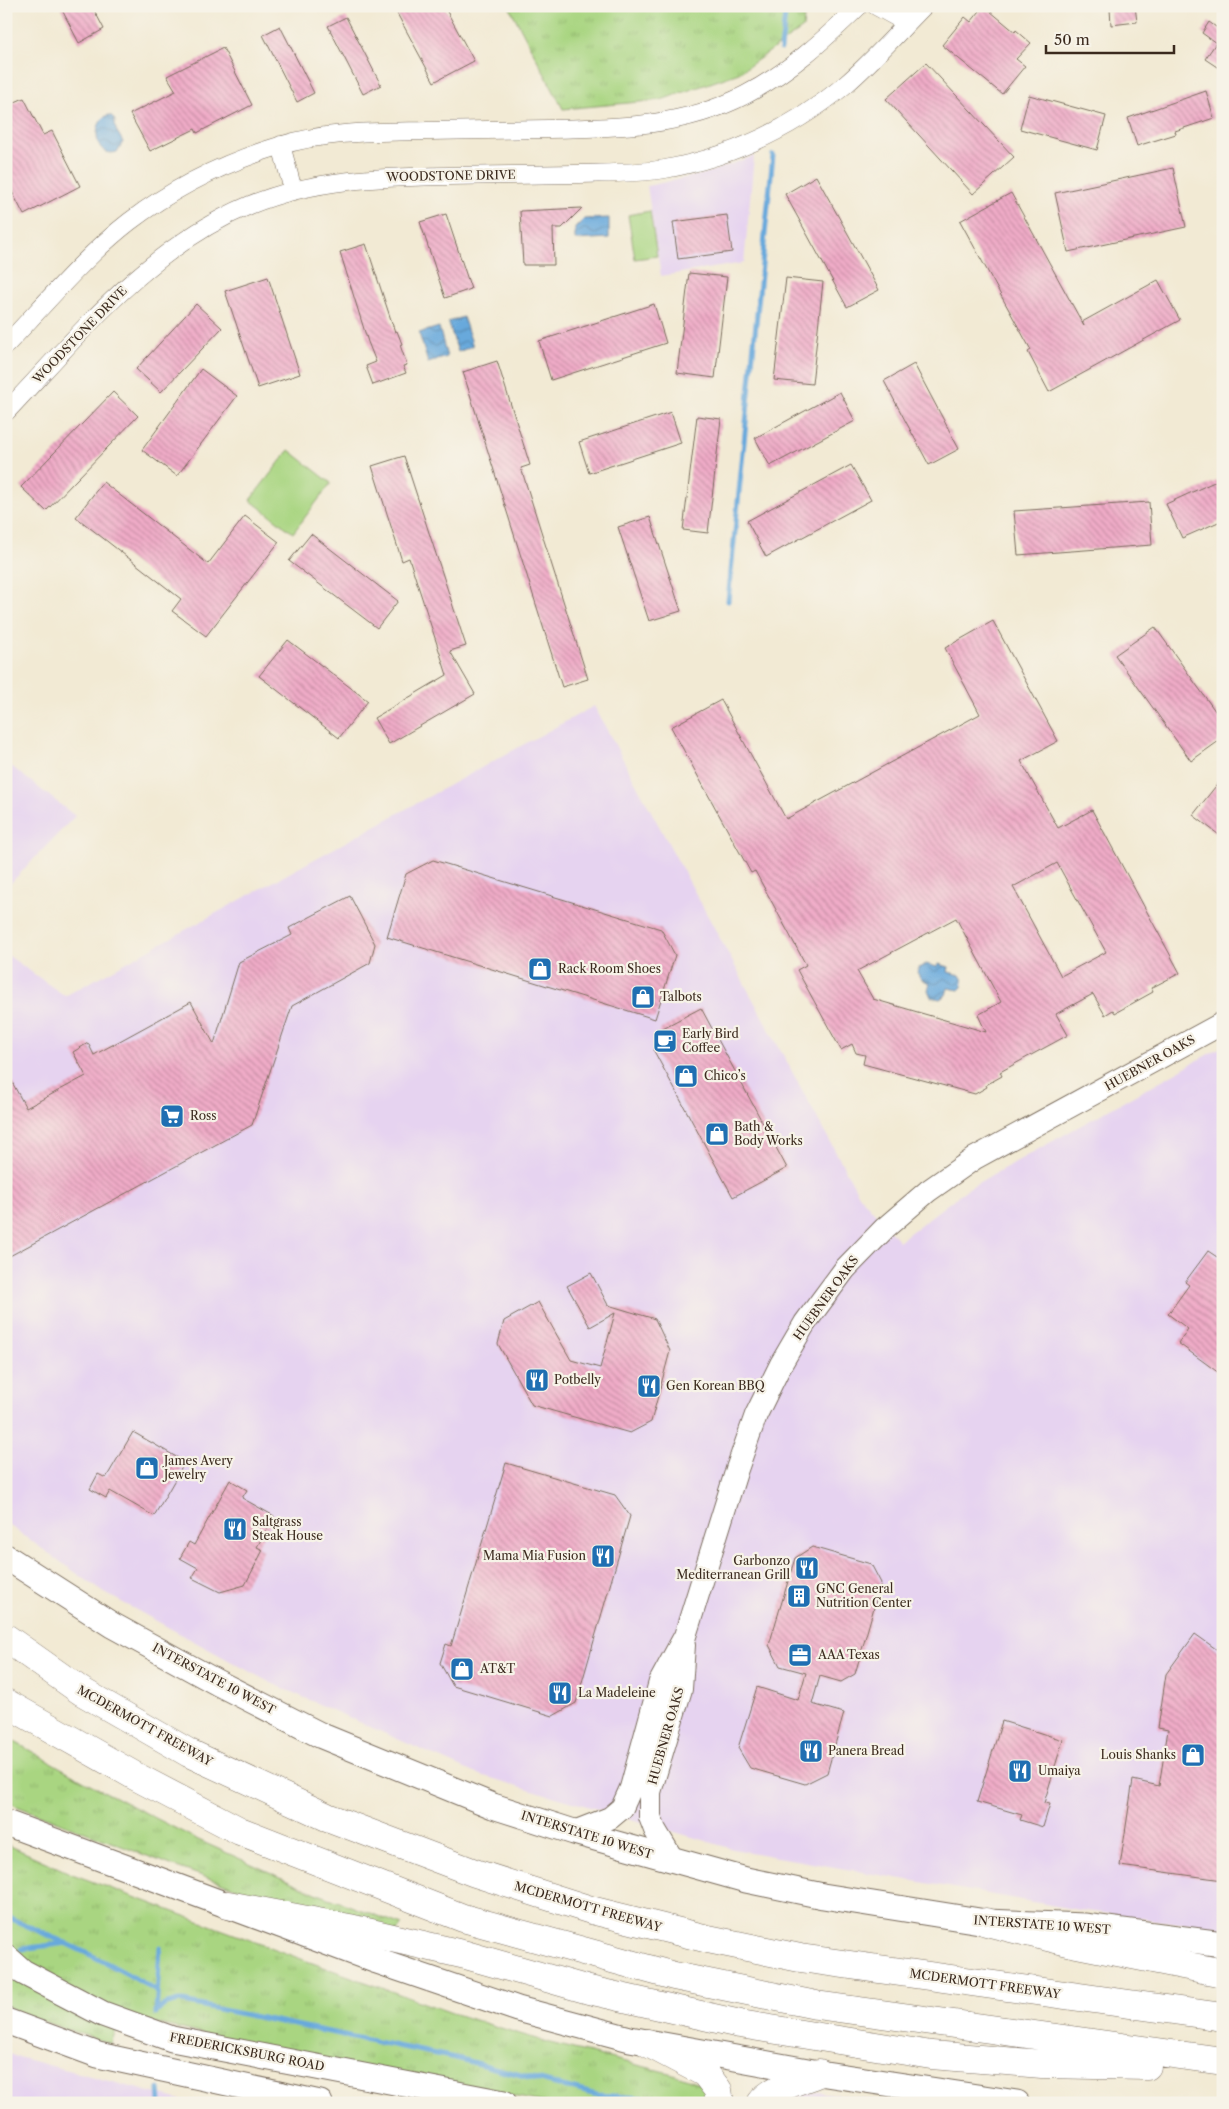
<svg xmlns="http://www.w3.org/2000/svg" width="1229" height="2109" font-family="'Libre Caslon Text',serif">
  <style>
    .built { fill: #e6d3f0 }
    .grass { fill: url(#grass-tufts); stroke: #728050 }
    .pitch { fill: #a9d581; stroke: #728050 }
    .water { fill: url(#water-waves); stroke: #526a7d }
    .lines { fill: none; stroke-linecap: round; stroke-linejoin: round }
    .stream { stroke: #68a9dc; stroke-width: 5 }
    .building { fill: url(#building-back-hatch); fill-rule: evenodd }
    .minor-casing { stroke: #7b6d5e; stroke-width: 19 }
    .tertiary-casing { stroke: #7b6d5e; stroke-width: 24 }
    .secondary-casing { stroke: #7b6d5e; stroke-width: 27 }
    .primary-casing { stroke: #7b6d5e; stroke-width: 29 }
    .motorway-casing { stroke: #7b6d5e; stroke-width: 29 }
    .minor { stroke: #fff; stroke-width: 18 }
    .tertiary { stroke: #fff; stroke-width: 22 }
    .secondary { stroke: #fff; stroke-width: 25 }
    .primary { stroke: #fff; stroke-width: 28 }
    .motorway { stroke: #fff; stroke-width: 28 }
    .labels { text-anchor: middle; stroke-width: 4.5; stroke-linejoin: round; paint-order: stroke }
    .street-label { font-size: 12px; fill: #3b2a1e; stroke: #f7f3e8 }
    .poi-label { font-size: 12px; fill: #3b2a1e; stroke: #f7f3e8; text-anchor: start }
  </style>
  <defs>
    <pattern id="grass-tufts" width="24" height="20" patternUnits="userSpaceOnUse" patternTransform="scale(1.25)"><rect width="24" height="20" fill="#a9d581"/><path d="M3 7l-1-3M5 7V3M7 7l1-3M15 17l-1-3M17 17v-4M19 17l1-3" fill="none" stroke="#92b76f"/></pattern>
    <pattern id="water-waves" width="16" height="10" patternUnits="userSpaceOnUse" patternTransform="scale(1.25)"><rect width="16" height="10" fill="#68a9dc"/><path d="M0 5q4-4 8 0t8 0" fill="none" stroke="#578ab2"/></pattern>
    <pattern id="building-back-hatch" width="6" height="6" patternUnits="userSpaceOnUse" patternTransform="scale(1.25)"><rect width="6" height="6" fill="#f0acc8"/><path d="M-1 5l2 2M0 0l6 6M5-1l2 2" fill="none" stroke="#c48ca2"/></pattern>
  </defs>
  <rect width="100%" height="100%" fill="#f7f3e8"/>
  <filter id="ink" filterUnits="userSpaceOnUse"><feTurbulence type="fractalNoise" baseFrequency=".02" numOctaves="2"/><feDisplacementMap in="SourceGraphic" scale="10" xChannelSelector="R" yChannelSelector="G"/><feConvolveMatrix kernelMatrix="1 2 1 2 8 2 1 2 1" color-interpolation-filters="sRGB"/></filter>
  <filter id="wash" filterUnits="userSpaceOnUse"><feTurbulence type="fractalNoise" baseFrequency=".0096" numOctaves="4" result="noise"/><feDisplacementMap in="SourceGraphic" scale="20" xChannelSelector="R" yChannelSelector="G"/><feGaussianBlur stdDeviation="1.12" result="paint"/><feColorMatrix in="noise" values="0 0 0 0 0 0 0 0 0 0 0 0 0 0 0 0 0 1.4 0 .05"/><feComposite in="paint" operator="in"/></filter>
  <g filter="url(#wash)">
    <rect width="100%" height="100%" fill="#f2ead4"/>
    <path class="built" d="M 754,156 L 744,263 L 661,276 L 647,186 L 704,174 Z
      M 594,706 L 859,1195 L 899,1241 L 967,1189 L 1223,1046 L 1223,1929 L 1079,1910 L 733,1849 L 474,1773 L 269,1682 L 103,1592 L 6,1523 L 6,954 L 65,996 Z
      M 6,762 L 75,816 L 6,888 Z
      M 6,2052 L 14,2056 L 192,2103 L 6,2103 Z
      M 819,2092 L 895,2103 L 779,2103 L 794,2094 Z"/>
    <path class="grass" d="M 509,6 L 805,6 L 803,28 L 739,73 L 661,100 L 563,109 Z
      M 6,1737 L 88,1783 L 194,1838 L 318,1894 L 402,1925 L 397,1932 L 268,1899 L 171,1865 L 6,1802 Z
      M 6,1844 L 72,1874 L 304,1960 L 452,2013 L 546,2042 L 677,2075 L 701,2084 L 712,2103 L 548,2103 L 277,2051 L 121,2015 L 111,2044 L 34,2018 L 6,2006 Z"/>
    <path class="pitch" d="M 650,211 L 657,256 L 635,259 L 628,215 Z
      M 289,450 L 331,483 L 293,533 L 250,500 Z"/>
    <path class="water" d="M 109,115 C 117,118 114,122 116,130 C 118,134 121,138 123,142 L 117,152 C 93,159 91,120 109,115 Z
      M 609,218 L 609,238 L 575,240 L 575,228 L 584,219 Z
      M 463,317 L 473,346 L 458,352 L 448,322 Z
      M 439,327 L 447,357 L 428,363 L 419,333 Z
      M 926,964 L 937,967 L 939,964 L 949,967 L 948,972 L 960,975 L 963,980 L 962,987 L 959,990 L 948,988 L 946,995 L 940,999 L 931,997 L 928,990 L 930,983 L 921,979 L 917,972 L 919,968 Z"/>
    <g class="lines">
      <path class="stream" d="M 781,49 L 786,6
        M 728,601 L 773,155
        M 6,1915 L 12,1919 C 61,1941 110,1962 156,1991
        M 21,1949 L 67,1943
        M 156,2013 L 164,2005 L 179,2001 L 460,2059 L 597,2095 L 643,2098
        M 156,2014 L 160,1947
        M 159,2089 L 160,2103"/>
    </g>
    <g id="blocks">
      <path class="building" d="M 60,6 L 92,6 L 104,29 L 79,43 Z
        M 393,6 L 444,6 L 474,61 L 434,82 Z
        M 984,6 L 1015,32 L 1016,30 L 1031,43 L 1016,59 L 1025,66 L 1002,94 L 942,45 L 965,17 L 971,22 Z
        M 1135,6 L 1137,22 L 1111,25 L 1110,9 Z
        M 346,17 L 381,85 L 363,94 L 328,26 Z
        M 1209,22 L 1223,32 L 1223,71 L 1205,59 L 1216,43 L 1202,33 Z
        M 280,26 L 314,93 L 297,102 L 263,35 Z
        M 223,48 L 252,105 L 197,133 L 195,129 L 150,151 L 130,114 L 176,91 L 167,76 Z
        M 926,63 L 1014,157 L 973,194 L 886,99 Z
        M 1206,91 L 1214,118 L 1175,131 L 1176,134 L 1137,146 L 1128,118 Z
        M 1029,95 L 1106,116 L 1097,150 L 1020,129 Z
        M 24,98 L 43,135 L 52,131 L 80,186 L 24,215 L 6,180 L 6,106 Z
        M 1173,168 L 1186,227 L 1068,252 L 1055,193 Z
        M 816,176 L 879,290 L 847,307 L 785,194 Z
        M 1011,193 L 1084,326 L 1082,322 L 1158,280 L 1180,320 L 1049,392 L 1028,352 L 1031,350 L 960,221 Z
        M 582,208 L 562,228 L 553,228 L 554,265 L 523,265 L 520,211 Z
        M 446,214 L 471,289 L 445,298 L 420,222 Z
        M 727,215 L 732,252 L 678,259 L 673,222 Z
        M 366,244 L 395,332 L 397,331 L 402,344 L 400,345 L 407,365 L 403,366 L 406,373 L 373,385 L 366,366 L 376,362 L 368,342 L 340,252 Z
        M 689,273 L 727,277 L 715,378 L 677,373 Z
        M 268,277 L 300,374 L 258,388 L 225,291 Z
        M 786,278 L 823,282 L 812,384 L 774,380 Z
        M 196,304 L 222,328 L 161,392 L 136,369 Z
        M 654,304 L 666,343 L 551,380 L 539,341 Z
        M 497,361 L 530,465 L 521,468 L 588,679 L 562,687 L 463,372 Z
        M 914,364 L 959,449 L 929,465 L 884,381 Z
        M 201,369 L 237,396 L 177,476 L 142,450 Z
        M 113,392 L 138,416 L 46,511 L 21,487 Z
        M 840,392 L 855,421 L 770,466 L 755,438 Z
        M 671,412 L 681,443 L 589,473 L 579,442 Z
        M 697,416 L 721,419 L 708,533 L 683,530 Z
        M 404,456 L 466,646 L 450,651 L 475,694 L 389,744 L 374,718 L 447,675 L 409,558 L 402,561 L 372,466 Z
        M 851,465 L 871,500 L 766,557 L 747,521 Z
        M 1223,478 L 1223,520 L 1182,538 L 1166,504 Z
        M 103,482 L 208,564 L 245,516 L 279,542 L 206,636 L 172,611 L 181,599 L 76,517 Z
        M 1149,502 L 1152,545 L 1018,555 L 1014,511 Z
        M 650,517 L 681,611 L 649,621 L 618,527 Z
        M 311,534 L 398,601 L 377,628 L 289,561 Z
        M 993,621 L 1058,741 L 1021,761 L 1058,828 L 1092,810 L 1180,973 L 1151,988 L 1153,992 L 1115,1013 L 1113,1010 L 1105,1015 L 1093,994 L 1056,1014 L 1068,1035 L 1000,1072 L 1002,1076 L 986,1085 L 987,1087 L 975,1094 L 863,1064 L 865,1055 L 856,1053 L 852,1044 L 841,1050 L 797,970 L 806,965 L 755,871 L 751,873 L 671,727 L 721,700 L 786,819 L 980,714 L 945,648 ZM 1057,863 L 1106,952 L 1061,976 L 1013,887 ZM 956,918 L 1001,1002 L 978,1015 L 986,1032 L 873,999 L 857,971 Z
        M 1155,627 L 1223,722 L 1223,738 L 1191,761 L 1115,655 Z
        M 288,640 L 368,701 L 339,738 L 259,676 Z
        M 1223,777 L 1223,838 L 1193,815 Z
        M 433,860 L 661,929 L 675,955 L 655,1019 L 387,937 L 406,874 Z
        M 350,896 L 375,944 L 370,963 L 292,1006 L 252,1125 L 6,1258 L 6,1071 L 26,1108 L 86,1076 L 73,1052 L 88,1043 L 94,1055 L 191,1002 L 214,1044 L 239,962 L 292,935 L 289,928 Z
        M 701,1008 L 787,1168 L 733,1197 L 654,1051 L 661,1029 Z
        M 1208,1251 L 1223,1261 L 1223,1376 L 1178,1343 L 1188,1329 L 1168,1314 L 1189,1285 L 1185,1282 Z
        M 591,1273 L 608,1305 L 655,1319 L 670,1351 L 651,1422 L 630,1433 L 532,1405 L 498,1344 L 504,1321 L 538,1302 L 571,1360 L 600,1368 L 615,1313 L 590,1327 L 567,1286 Z
        M 133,1432 L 185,1462 L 154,1516 L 110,1491 L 106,1498 L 90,1489 L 98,1474 L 106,1478 Z
        M 506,1463 L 615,1495 L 630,1516 L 576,1703 L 553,1716 L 453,1686 L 440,1663 L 446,1644 L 451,1646 Z
        M 230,1480 L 247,1490 L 242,1498 L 274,1516 L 257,1547 L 263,1550 L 245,1585 L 220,1592 L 192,1578 L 198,1568 L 180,1558 L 189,1542 L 194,1545 Z
        M 812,1547 L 871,1564 L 881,1583 L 855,1674 L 841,1682 L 820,1676 L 812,1704 L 844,1713 L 827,1773 L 805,1784 L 750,1768 L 738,1748 L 757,1687 L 798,1700 L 806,1673 L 780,1666 L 769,1645 L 795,1558 Z
        M 1195,1634 L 1223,1654 L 1223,1880 L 1120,1866 L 1133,1780 L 1159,1786 L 1168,1730 L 1158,1728 L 1166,1674 Z
        M 1002,1721 L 1063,1740 L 1044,1803 L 1050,1804 L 1043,1827 L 1020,1820 L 1022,1815 L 977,1802 Z"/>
    </g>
  </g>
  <g filter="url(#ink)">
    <use href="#blocks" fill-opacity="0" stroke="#7b6d5e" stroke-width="1"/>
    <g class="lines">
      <g class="minor-casing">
        <path id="minor" d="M 876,6 L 907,23
          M 281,145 L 293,190
          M 6,345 C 46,303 84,257 129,222 C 173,188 226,162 279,146 C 327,131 377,132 427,131 C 467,130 507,130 548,129 C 615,128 684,127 745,95 C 789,72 824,40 859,6
          M 6,412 C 80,334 149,247 250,205 C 314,179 381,177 448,176 C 490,175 533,175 575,174 C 605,173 635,174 665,169 C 731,157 793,128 845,85 C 873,61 898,32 924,6"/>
      </g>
      <g class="tertiary-casing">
        <path id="tertiary" d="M 574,1832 L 610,1818 L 622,1808 L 631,1788 L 660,1682 L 685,1636 L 737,1469 L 756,1415 L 781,1364 L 805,1323 L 845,1269 L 885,1228 L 928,1191 L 975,1158 L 1223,1023
          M 673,1860 L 655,1830 L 650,1817 L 650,1792 L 681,1689 L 684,1645"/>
      </g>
      <g class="secondary-casing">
        <path id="secondary" d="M 6,1557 L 112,1625 L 218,1683 L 322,1736 L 493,1806 L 574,1832 L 746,1880 L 823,1896 L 986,1922 L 1084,1926 L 1223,1944
          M 6,1823 L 377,1961 L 518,2009 L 630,2039 L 819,2073 L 1017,2103
          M 6,1957 L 23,1972 L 103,2014 L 172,2039 L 504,2103
          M 6,2021 L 98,2055 L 320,2103"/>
      </g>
      <g class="primary-casing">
        <path id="primary" d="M 648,2043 L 705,2073 L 718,2090 L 720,2103
          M 761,2103 C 771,2088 803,2079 819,2073"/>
      </g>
      <g class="motorway-casing">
        <path id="motorway" d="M 6,1638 L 81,1691 L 189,1753 L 327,1817 L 475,1873 L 591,1910 L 708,1939 L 800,1958 L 1223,2017
          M 6,1703 L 135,1776 L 240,1831 L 463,1918 L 674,1976 L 816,2005 L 1223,2061
          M 228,1905 L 349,1928 L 466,1955 L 589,1990 L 740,2024 L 931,2055 L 1042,2064 L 1147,2066
          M 986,1922 L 1072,1943 L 1223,1973"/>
      </g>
      <use href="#minor" class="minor"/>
      <use href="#tertiary" class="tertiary"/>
      <use href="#secondary" class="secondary"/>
      <use href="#primary" class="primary"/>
      <use href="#motorway" class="motorway"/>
    </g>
  </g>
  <defs>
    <g id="shop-square" transform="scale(1.25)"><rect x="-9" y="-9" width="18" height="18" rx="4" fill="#1f6fb2" stroke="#f7f3e8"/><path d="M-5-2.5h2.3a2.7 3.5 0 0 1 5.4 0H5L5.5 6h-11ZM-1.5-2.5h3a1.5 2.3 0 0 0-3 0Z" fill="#fff"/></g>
    <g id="cafe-square" transform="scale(1.25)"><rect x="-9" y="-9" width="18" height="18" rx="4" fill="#1f6fb2" stroke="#f7f3e8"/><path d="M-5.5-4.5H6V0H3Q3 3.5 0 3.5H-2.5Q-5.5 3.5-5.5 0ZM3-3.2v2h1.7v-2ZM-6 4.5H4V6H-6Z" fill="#fff"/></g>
    <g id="supermarket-square" transform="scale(1.25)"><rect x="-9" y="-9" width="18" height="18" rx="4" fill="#1f6fb2" stroke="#f7f3e8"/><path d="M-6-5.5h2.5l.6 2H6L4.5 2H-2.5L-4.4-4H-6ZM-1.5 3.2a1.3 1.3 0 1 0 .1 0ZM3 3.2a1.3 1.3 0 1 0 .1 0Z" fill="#fff"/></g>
    <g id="restaurant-square" transform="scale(1.25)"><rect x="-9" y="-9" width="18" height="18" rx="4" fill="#1f6fb2" stroke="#f7f3e8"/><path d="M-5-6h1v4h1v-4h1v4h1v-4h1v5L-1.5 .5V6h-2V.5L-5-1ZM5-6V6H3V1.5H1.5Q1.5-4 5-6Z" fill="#fff"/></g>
    <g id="building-square" transform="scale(1.25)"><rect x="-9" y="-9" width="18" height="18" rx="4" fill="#1f6fb2" stroke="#f7f3e8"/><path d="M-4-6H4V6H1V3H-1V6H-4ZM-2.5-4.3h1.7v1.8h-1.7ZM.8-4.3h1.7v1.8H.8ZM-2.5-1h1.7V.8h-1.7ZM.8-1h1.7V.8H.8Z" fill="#fff"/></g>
    <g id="office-square" transform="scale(1.25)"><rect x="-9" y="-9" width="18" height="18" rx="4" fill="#1f6fb2" stroke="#f7f3e8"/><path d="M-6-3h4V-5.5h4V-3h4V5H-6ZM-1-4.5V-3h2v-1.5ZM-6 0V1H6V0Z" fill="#fff"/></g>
  </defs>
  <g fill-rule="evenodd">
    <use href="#shop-square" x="540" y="969"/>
    <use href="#shop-square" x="643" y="997"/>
    <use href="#cafe-square" x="665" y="1041"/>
    <use href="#shop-square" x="686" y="1076"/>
    <use href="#supermarket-square" x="172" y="1116"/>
    <use href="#shop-square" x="717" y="1134"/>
    <use href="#restaurant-square" x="537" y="1380"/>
    <use href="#restaurant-square" x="649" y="1386"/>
    <use href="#shop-square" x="147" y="1468"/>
    <use href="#restaurant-square" x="235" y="1529"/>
    <use href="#restaurant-square" x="603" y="1556"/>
    <use href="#restaurant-square" x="807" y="1568"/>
    <use href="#building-square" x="799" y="1596"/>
    <use href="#office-square" x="800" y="1655"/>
    <use href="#shop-square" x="462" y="1669"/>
    <use href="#restaurant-square" x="560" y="1693"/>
    <use href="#restaurant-square" x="811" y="1751"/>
    <use href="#shop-square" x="1193" y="1755"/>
    <use href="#restaurant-square" x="1020" y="1771"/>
  </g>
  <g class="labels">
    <g class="street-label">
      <text transform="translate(451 176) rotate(-1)" y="4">WOODSTONE DRIVE</text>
      <text transform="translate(80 335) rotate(-46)" y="4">WOODSTONE DRIVE</text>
      <text transform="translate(1150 1063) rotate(-29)" y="4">HUEBNER OAKS</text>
      <text transform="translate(826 1298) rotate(-54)" y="4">HUEBNER OAKS</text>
      <text transform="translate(214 1679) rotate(28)" y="4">INTERSTATE 10 WEST</text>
      <text transform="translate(145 1726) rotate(29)" y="4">MCDERMOTT FREEWAY</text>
      <text transform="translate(666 1736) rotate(-74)" y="4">HUEBNER OAKS</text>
      <text transform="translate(587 1835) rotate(17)" y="4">INTERSTATE 10 WEST</text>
      <text transform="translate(588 1907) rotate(16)" y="4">MCDERMOTT FREEWAY</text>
      <text transform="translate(1042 1925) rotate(4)" y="4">INTERSTATE 10 WEST</text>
      <text transform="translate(985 1984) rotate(8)" y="4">MCDERMOTT FREEWAY</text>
      <text transform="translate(247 2052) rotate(11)" y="4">FREDERICKSBURG ROAD</text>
    </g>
    <g class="poi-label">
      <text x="558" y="973">Rack Room Shoes</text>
      <text x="660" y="1001">Talbots</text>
      <text x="682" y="1038">Early Bird<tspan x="682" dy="14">Coffee</tspan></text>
      <text x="704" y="1080">Chico’s</text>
      <text x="190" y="1120">Ross</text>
      <text x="734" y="1131">Bath &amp;<tspan x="734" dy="14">Body Works</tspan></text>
      <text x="554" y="1384">Potbelly</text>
      <text x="666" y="1390">Gen Korean BBQ</text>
      <text x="164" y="1465">James Avery<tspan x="164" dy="14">Jewelry</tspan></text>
      <text x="252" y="1526">Saltgrass<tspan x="252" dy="14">Steak House</tspan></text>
      <text x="586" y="1560" text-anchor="end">Mama Mia Fusion</text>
      <text x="790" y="1565" text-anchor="end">Garbonzo<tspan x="790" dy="14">Mediterranean Grill</tspan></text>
      <text x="816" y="1593">GNC General<tspan x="816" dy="14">Nutrition Center</tspan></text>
      <text x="818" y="1659">AAA Texas</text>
      <text x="480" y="1673">AT&amp;T</text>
      <text x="578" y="1697">La Madeleine</text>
      <text x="828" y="1755">Panera Bread</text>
      <text x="1176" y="1759" text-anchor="end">Louis Shanks</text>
      <text x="1038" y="1775">Umaiya</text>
    </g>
  </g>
  <rect width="1229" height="2109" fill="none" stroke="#f7f3e8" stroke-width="25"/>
  <path d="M1046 45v8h128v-8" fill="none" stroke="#3b2a1e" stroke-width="2.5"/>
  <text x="1054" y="45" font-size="15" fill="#3b2a1e" stroke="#f7f3e8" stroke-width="4" paint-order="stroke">50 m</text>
</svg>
